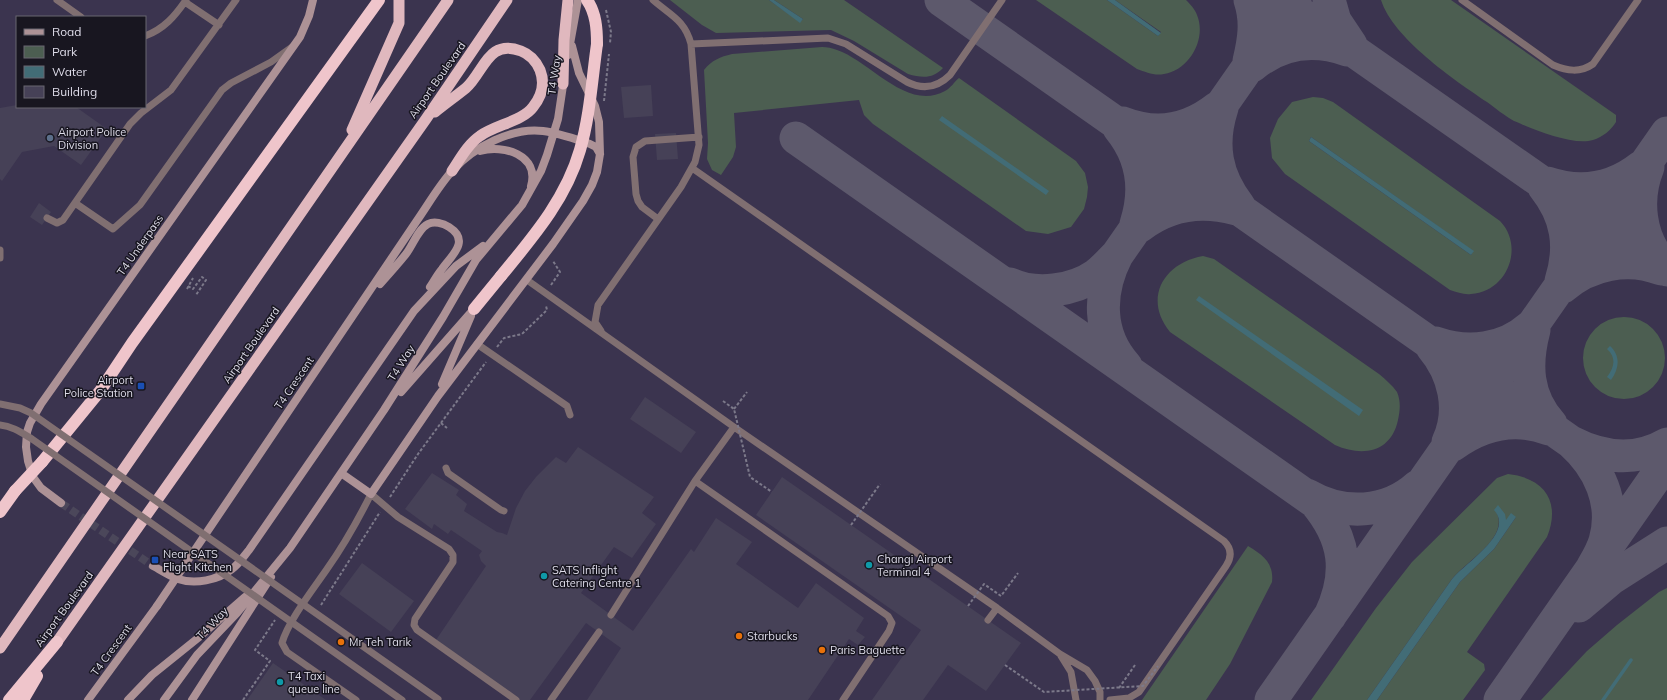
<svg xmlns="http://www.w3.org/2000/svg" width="1667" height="700" font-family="Mulish,sans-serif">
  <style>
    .built { fill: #3b344f; fill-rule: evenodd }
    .green { fill: #4c5e51; fill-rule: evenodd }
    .water { fill: #426c76 }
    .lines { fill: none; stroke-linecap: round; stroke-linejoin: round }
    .stream { stroke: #426c76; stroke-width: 3.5 }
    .taxiway { stroke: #5d596c; stroke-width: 33 }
    .building { fill: #464157 }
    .secondary-tunnel { stroke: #4b475a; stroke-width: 8; stroke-dasharray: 8 4; stroke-linecap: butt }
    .path { stroke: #7c798a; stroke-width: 2; stroke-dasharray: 3 2; stroke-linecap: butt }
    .service { stroke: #806f71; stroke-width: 7 }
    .secondary { stroke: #ad9296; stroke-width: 8 }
    .trunk { stroke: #e0b8be; stroke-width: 11 }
    .motorway { stroke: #efc5cb; stroke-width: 12 }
    .path-bridge { stroke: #7c798a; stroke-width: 2; stroke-dasharray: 3 2; stroke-linecap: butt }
    .service-bridge { stroke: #806f71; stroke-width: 7 }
    .secondary-bridge { stroke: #ad9296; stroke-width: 8 }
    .motorway-bridge { stroke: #efc5cb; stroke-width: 12 }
    .service-dot { fill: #5c6f8a; stroke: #181620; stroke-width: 1.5 }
    .transit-dot { fill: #1a4fb4; stroke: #181620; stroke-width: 1.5 }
    .culture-dot { fill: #0f9aa8; stroke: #181620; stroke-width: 1.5 }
    .food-dot { fill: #e8710a; stroke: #181620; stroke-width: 1.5 }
    .labels { text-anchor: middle; stroke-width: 3; stroke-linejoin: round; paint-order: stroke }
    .street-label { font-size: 11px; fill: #dfddea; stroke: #181620 }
    .poi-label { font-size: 11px; fill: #dfddea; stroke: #181620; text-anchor: start }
  </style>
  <rect width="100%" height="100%" fill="#312c41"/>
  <path class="built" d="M 0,0 L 1667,0 L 1667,700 L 0,700 ZM 17,17 L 145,17 L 145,107 L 17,107 Z"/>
  <path class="green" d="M 670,0 L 769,0 L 800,22 L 803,19 L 774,0 L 844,0 L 943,68 C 933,79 922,78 908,74 L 854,41 L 831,30 L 716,33 L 702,25 Z
    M 1036,0 L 1107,0 L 1158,36 L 1161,32 L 1115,0 L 1186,0 C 1190,4 1195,9 1197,15 C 1207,39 1189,70 1164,74 C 1154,76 1146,72 1137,69 Z
    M 1381,0 L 1451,0 L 1616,115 L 1616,122 C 1611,130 1603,137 1593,140 C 1573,146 1533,129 1514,121 C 1505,116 1495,108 1487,102 C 1454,80 1393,38 1381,0 Z
    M 822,47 C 827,47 832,48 837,50 C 870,61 907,112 945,91 C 951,88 954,82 959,78 L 1076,161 L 1085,173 L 1088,187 L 1087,197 L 1084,209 L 1071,227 L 1048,234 L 1026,231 L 873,124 L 864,115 L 859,100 L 734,113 L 736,147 L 733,157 L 721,175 L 712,170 L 707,159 L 708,143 L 704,70 C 712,60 720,57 732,54 Z
    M 1313,97 L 1323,98 L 1333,102 L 1500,221 C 1525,247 1507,292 1471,294 C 1464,295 1457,292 1450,290 L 1285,174 L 1272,158 L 1270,138 L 1278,119 L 1292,102 ZM 1311,137 L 1473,251 L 1471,255 L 1309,141 Z
    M 1203,256 L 1214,259 L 1379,374 C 1386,380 1392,385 1397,392 C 1401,401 1400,411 1398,420 C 1391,453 1362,457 1335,445 L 1170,332 C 1143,299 1163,263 1203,256 Z
    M1583 358a41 41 0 1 1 82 0a41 41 0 1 1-82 0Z
    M 1508,474 C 1545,478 1561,502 1547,537 L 1467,652 L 1484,664 L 1485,670 L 1463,700 L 1377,700 L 1460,582 L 1494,549 L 1516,517 L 1505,521 L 1497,513 C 1508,539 1466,561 1452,579 L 1367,700 L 1311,700 L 1376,608 L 1412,562 L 1497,478 Z
    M 1248,546 C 1263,555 1274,563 1272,582 L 1230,664 L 1206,700 L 1142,700 Z
    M 1667,588 L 1667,700 L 1541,700 L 1587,651 L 1617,625 L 1659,592 Z"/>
  <path class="water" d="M 769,0 L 774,0 L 803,19 L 800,23 Z
    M 1107,0 L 1115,0 L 1161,33 L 1158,36 Z
    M 942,116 L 1049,191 L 1046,195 L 939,120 Z
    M 1311,137 L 1474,251 L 1471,255 L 1309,141 Z
    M 1199,296 L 1363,410 L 1359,416 L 1196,300 Z
    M 1610,346 C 1621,356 1619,369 1611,380 L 1607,377 C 1614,368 1617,358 1607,349 Z
    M 1498,505 L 1505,514 L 1506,520 L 1511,513 L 1516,517 L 1494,549 L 1460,582 L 1377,700 L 1367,700 L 1452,579 C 1465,563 1515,533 1494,510 Z"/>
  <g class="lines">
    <path class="stream" d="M 1603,700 L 1631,660"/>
    <path class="taxiway" d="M 941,0 L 1571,442 C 1599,467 1616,503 1605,541 C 1602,551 1597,559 1592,568
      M 1281,0 L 1667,270
      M 1329,0 L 1335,21 L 1351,45
      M 1249,61 C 1254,40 1257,21 1250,0
      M 1252,66 C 1280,43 1313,38 1347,50
      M 1222,108 C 1210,145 1216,176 1239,206
      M 1123,123 C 1156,136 1189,130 1217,108
      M 1119,128 C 1142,156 1147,190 1136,224
      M 796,138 L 1315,502 C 1346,539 1350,573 1330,616
      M 1648,167 C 1635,199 1639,238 1663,264
      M 1547,183 C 1580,194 1613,189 1641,167
      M 1544,187 C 1567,216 1572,246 1561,281
      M 1140,226 C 1169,204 1201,199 1236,209
      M 1010,284 C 1036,296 1073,291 1096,275 C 1104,269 1110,262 1117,255
      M 1563,287 C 1589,264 1628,256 1661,269
      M 1534,330 C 1525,364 1526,396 1551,424
      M 1436,343 C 1468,354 1504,350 1530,327
      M 1432,347 C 1454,373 1463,410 1448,442
      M 1126,366 C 1097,334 1098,292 1117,255 L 1295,0
      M 1571,442 C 1602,458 1636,462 1667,444
      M 1453,445 C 1482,424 1514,416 1549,429
      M 1307,495 C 1343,516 1387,514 1418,486
      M 1579,606 L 1612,578 L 1667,543
      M 1271,700 L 1667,133
      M 1500,700 L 1667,461"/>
  </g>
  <path class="building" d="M 651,85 L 653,116 L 624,118 L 621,87 Z
    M 17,105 L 17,107 L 76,107 L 107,129 L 81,165 L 54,146 L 22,152 L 2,181 L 0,179 L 0,108 Z
    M 676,133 L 678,159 L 657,160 L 655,134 Z
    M 39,203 L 51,212 L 42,225 L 30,217 Z
    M 645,397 L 696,432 L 681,453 L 630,419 Z
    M 578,447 L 654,497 L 642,513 L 656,524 L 632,558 L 614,547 L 581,593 L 633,631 L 691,549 L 694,552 L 716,518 L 752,542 L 736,564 L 798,608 L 816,583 L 864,618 L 856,631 L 865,637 L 858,645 L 849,639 L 808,700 L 587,700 L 621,648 L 586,623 L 530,700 L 520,700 L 436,640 L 486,566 L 481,561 L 479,555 L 482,551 L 451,530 L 448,534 L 434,524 L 432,529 L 405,509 L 432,473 L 459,490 L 456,495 L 467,504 L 464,511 L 497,532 L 502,533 L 507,535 L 516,508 L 525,491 L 536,477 L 556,457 L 566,463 Z
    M 782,477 L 1021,643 L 986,691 L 948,665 L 923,700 L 872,700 L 921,630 L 756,515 Z
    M 362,563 L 414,601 L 391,632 L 339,594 Z
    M 273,663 L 326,700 L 247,700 Z"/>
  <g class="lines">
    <path class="secondary-tunnel" d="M 61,503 L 153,566"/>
    <path class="path" d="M 606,10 L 611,32 L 610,43
      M 604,101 L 609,54
      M 551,285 L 560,272 L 553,261
      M 188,286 L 193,289 L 202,277 L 206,280 L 196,295
      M 497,347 L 504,338 L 522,334 L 547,310 L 546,306
      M 734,409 L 747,392
      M 441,423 L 447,428
      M 390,497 L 418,454 L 486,362
      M 321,605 L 380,512
      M 1119,688 L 1135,665
      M 243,700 L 270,661 L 255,650 L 275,620"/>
    <path class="service" d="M 57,0 L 81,17
      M 1462,0 L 1553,65 C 1567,71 1580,73 1593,64 L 1638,0
      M 185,2 L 219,25
      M 145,36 C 164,29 175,16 186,0
      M 691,44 L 828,38 L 846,44 L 907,82 C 923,90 937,88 950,75 L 1002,0
      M 692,168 L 1224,541 C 1232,549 1232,557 1226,566 L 1139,692 L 1129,698 L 1110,700
      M 75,203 L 113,229 L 140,205 L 222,90 L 231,83 L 271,62 L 292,47
      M 47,218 L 57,223 L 63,220 L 130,124 L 141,113 L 171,90 L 236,0
      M 658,219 L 642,207 L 638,201 L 636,194 L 633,157 L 636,147 L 645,141 L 699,137
      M 0,250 L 0,258
      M 527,280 L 734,427 L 997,608 L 1060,654 L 1087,670 L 1095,681 L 1100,692 L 1100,700
      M 601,331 L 595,322 L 598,305 L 681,187 L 695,162 L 699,145 L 691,44 C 685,20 670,15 653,0
      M 477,344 L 567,406 L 570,415
      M 446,468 L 448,473 L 501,510 L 504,511
      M 695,481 L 888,616 L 892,623 L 889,631 L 843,700
      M 611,615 L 695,481 L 734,427
      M 988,620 L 997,608
      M 1061,656 L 1071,672 L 1076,700
      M 356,700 L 287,652 L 282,643 C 288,621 314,588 327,569 C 344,545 358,520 371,494 L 398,517 L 449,549 L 453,555 L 453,562 L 415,619 L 414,625 L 417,630 L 516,700
      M 551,700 L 599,632"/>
    <path class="secondary" d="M 568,55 L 578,0
      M 480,151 C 503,144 540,155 531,186
      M 380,284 C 389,274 398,264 406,254 C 413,245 418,229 428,224 C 434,221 443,223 449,227 C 471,241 451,256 442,269 C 437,275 434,281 430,287
      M 442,384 L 471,316
      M 401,392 L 474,309
      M 341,473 L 371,494 L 438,396 L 553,244 L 583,201 L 592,185 L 597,172 L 600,154 L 599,122 L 595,106 L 579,73 L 572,46
      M 61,503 L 41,488 L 33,477 L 28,461 L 26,447 L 27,432 L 30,423 L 41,404 L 300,37 L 309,16 L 313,0
      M 153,566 C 161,570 169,576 178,579 C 195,585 218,580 232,569 C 239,564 244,556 249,550 L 414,311 L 456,266 L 483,246
      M 182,569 L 416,222 C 428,205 439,185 453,170 C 474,147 512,127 543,131 C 559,133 575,139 590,144 L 596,147 L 600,154
      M 88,700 L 157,606
      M 128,700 L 152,675 L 198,638 L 245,597
      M 164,700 L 197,655 L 237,613 L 290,548 L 384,410 L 443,317 L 476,260 L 522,205 L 541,171 L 547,155 L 558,119 L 564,79
      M 192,700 L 271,577"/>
    <path class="trunk" d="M 563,84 L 564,40 L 568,0
      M 435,112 C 445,104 456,96 466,88 C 484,72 488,38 521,51 C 529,54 536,61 540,70 C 545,83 542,96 533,107 C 523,121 495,125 480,136 C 468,144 460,159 452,171
      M 352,130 L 399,23 L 399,0
      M 57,642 L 426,119 L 507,0
      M 0,648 L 448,0"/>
    <path class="motorway" d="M 587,0 C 596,13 597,29 597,44
      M 474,309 L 501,276
      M 42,462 L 100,391 L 132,343 L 379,0
      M 0,512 L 15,491
      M 9,700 L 57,642
      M 23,700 L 37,676"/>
    <path class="path-bridge" d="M 187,289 L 193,278
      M 723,401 L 734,409 L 750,477 L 772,492
      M 851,525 L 880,484
      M 968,606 L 984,584 L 1001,596 L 1018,573
      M 1005,665 L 1044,692 L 1143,686 L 1158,666"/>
    <path class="service-bridge" d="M 0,404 L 20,408 L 31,413 L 438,699
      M 0,425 C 12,426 22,433 32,439 L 402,700"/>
    <path class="secondary-bridge" d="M 157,606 L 182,569"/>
    <path class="motorway-bridge" d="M 501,276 C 533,237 566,199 580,150 C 590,116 592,79 597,44
      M 15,491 L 42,462"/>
  </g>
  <circle class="service-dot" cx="50" cy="138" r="4"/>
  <g class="transit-dot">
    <rect x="137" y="382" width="8" height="8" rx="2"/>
    <rect x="151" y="556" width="8" height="8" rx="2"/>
  </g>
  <g class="culture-dot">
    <circle cx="869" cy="565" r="4"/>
    <circle cx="544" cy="576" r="4"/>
    <circle cx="280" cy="682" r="4"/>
  </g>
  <g class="food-dot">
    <circle cx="739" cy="636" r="4"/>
    <circle cx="341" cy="642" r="4"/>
    <circle cx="822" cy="650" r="4"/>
  </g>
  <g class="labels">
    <g class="street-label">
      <text transform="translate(554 75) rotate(-82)" y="4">T4 Way</text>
      <text transform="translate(437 80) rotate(-55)" y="4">Airport Boulevard</text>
      <text transform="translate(140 245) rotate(-55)" y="4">T4 Underpass</text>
      <text transform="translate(251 345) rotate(-55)" y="4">Airport Boulevard</text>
      <text transform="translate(401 363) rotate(-58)" y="4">T4 Way</text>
      <text transform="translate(294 383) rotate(-56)" y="4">T4 Crescent</text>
      <text transform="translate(64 609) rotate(-54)" y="4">Airport Boulevard</text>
      <text transform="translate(212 623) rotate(-46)" y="4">T4 Way</text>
      <text transform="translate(111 650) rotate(-54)" y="4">T4 Crescent</text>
    </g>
    <g class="poi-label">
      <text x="58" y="136">Airport Police<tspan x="58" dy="13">Division</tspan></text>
      <text x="133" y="384" text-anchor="end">Airport<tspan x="133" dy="13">Police Station</tspan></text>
      <text x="163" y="558">Near SATS<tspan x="163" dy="13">Flight Kitchen</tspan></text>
      <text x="877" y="563">Changi Airport<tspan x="877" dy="13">Terminal 4</tspan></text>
      <text x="552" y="574">SATS Inflight<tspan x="552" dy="13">Catering Centre 1</tspan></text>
      <text x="747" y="640">Starbucks</text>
      <text x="349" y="646">Mr Teh Tarik</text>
      <text x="830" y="654">Paris Baguette</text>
      <text x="288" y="680">T4 Taxi<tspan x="288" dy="13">queue line</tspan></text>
    </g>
  </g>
  <rect x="16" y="16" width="130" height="92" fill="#181620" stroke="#686671"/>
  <rect x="24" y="29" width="20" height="6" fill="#ad9296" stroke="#686671"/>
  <text x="52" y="36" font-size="12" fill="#dfddea">Road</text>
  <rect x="24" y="46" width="20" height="12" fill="#4c5e51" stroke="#686671"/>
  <text x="52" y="56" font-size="12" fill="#dfddea">Park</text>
  <rect x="24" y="66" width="20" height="12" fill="#426c76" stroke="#686671"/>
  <text x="52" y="76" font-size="12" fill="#dfddea">Water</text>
  <rect x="24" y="86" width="20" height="12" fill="#464157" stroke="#686671"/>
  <text x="52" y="96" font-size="12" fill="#dfddea">Building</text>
</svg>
